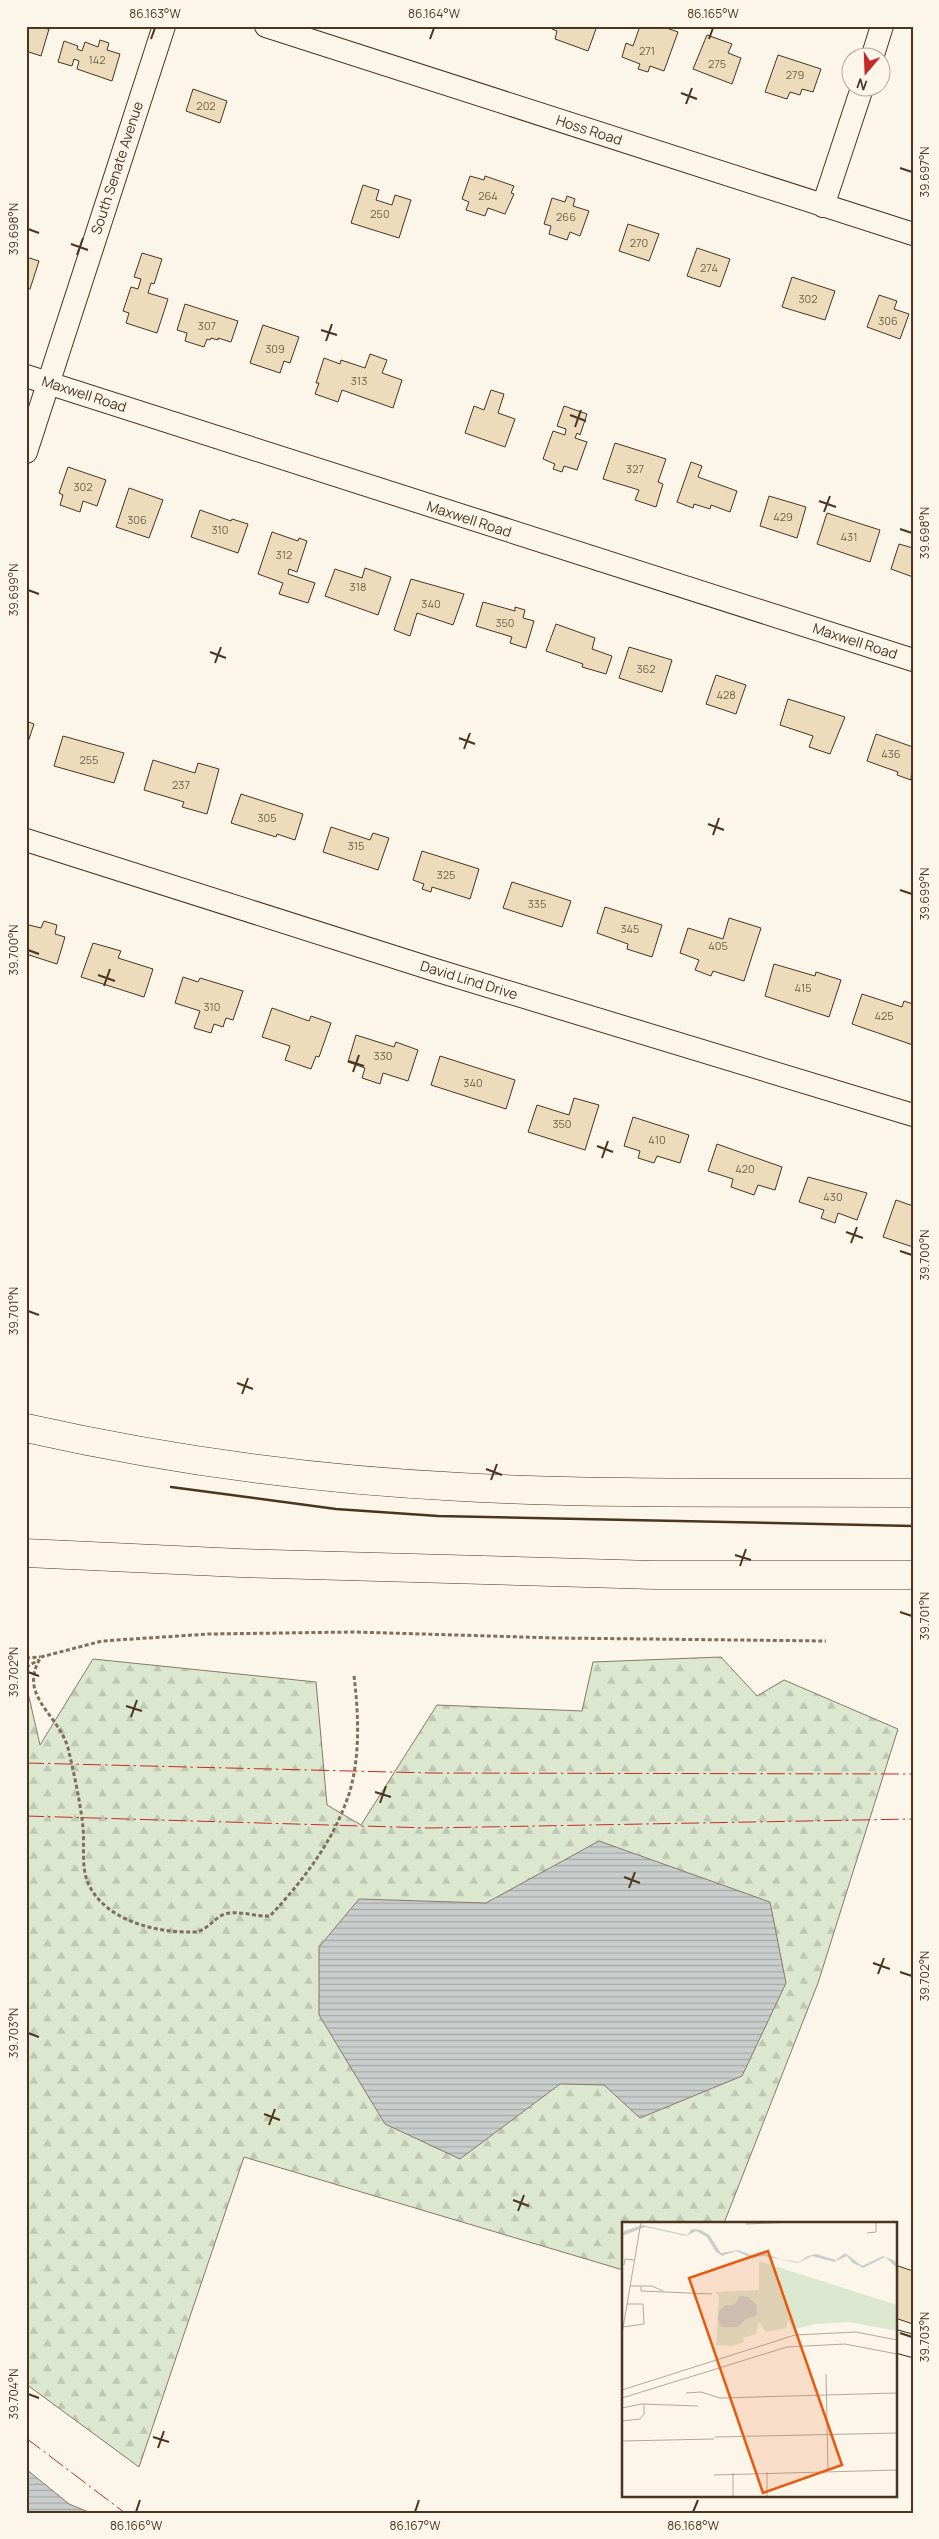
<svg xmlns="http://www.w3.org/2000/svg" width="939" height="2539" font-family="Manrope,sans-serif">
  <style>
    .forest { fill: url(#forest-firs); stroke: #887966 }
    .water { fill: url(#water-rules); stroke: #887966 }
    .building { fill: #ecdcbc; stroke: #4a3520 }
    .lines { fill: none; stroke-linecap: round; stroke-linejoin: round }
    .minor-casing { stroke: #4a3520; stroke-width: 24 }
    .highway-casing { stroke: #4a3520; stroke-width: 29 }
    .path { stroke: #7f6f5c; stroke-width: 3; stroke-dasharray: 4 2.5; stroke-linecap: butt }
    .minor { stroke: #fbf6e9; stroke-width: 22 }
    .highway { stroke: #fbf6e9; stroke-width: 28 }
    .wall { stroke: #4a3520; stroke-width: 2.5 }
    .power { stroke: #c62828; stroke-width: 1; stroke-dasharray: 18 4 2.5 4; stroke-linecap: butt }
    .ticks { fill: none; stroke: #4a3520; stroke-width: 2 }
    .labels { text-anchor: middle; stroke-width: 4; stroke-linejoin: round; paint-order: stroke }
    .number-label { font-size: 11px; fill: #725f47 }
    .street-label { font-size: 14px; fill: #4a3520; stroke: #fbf6e9 }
    .inset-road { fill: none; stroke: #b4a999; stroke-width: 1 }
    .view { fill: #e8590c; fill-opacity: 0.15; stroke: #e8590c; stroke-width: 2.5 }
    .inset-edge { fill: none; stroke: #4a3520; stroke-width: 2.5 }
    .neatline { fill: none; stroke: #4a3520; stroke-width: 2 }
    .ticks-label { font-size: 12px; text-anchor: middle; fill: #4a3520 }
  </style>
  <defs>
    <pattern id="forest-firs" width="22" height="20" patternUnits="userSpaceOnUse" patternTransform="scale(1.25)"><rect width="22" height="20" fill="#dce7d0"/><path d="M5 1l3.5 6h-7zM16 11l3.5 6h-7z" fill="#bec7b2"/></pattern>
    <pattern id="water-rules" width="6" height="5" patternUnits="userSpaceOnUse" patternTransform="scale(1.25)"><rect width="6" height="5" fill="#c9cecd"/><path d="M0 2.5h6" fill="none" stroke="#a5a8a6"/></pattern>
  </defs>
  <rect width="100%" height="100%" fill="#fbf6e9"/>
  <path class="forest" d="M 721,1657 L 757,1696 L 784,1680 L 898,1729 L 818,1983 L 724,2223 L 623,2223 L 623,2270 L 244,2157 L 139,2467 L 26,2384 L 26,1684 L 40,1745 L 93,1659 L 316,1682 L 327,1805 L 361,1825 L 437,1705 L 582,1711 L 593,1662 Z"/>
  <path class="water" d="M 599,1841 L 770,1902 L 786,1983 L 742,2076 L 640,2118 L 604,2085 L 560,2084 L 460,2159 L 385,2124 L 319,2015 L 319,1947 L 359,1899 L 486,1903 Z
    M 26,2469 L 69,2504 L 91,2513 L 31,2513 L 26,2508 Z"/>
  <path class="building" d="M 26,26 L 49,29 L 41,56 L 26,51 Z
    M 553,26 L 597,26 L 588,51 L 555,39 L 557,31 L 552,29 Z
    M 640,26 L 661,26 L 678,32 L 664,71 L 650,66 L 648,72 L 638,69 L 640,64 L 622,57 L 626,43 L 633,46 Z
    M 707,35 L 732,44 L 728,53 L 741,58 L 732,84 L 693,69 Z
    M 100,40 L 109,43 L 107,50 L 120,54 L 112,81 L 77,69 L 79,61 L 74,59 L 72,66 L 58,62 L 64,41 L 78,46 L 77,49 L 82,51 L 85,42 L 98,47 Z
    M 778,55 L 821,69 L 813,92 L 802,89 L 800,95 L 790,92 L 787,99 L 765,92 Z
    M 193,89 L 227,101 L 220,123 L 186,111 Z
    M 470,176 L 484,180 L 485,176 L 514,186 L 511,193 L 514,194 L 505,214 L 488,208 L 485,216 L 466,210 L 469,202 L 462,199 Z
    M 363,185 L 379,190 L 376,200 L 392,205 L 395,195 L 411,200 L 399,238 L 351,223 Z
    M 567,196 L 575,199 L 573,206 L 589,211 L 580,236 L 570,232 L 567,240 L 549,234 L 551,226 L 544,224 L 552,198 L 565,202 Z
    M 628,224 L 659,234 L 649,261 L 619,251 Z
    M 697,248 L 730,259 L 720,287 L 687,276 Z
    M 142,253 L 162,259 L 154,284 L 151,283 L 148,293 L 168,299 L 157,333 L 126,323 L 129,313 L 123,311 L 131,287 L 138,289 L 141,279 L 134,277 Z
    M 26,257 L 39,261 L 30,289 L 26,288 Z
    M 792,277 L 835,291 L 825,320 L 782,307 Z
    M 879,295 L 897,301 L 894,309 L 909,314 L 900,339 L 867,327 Z
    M 185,304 L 238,321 L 231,342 L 218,338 L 218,340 L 211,338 L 210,340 L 207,339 L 204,347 L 185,341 L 187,333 L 177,330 Z
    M 263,325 L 299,337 L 290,363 L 284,361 L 280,373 L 250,363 Z
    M 370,354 L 387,360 L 382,373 L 402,380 L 393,408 L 342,390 L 338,402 L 315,394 L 319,383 L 316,383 L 324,358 L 340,364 L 341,360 L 365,368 Z
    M 491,390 L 504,394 L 498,413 L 515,419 L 505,447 L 465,433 L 474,406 L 484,410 Z
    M 564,406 L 587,414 L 580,435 L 577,433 L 575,438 L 587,442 L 577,470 L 564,466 L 562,472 L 553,469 L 555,464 L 543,459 L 553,431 L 565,435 L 566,429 L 557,426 Z
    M 615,443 L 666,459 L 658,482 L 663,484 L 656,507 L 635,500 L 639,490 L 603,479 Z
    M 691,462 L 702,466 L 698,477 L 737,491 L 730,512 L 711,505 L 710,509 L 694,504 L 693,508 L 677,502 Z
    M 68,467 L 106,480 L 97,506 L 83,501 L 80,512 L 60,505 L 63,495 L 59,493 Z
    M 129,488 L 163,500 L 149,538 L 116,527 Z
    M 769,496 L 806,507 L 797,538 L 760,526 Z
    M 200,510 L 231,521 L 232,519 L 248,524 L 238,553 L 191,537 Z
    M 827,513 L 880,530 L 870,562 L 817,544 Z
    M 272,532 L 298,541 L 299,538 L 307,541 L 297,572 L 289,569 L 288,574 L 315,583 L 308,603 L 279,594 L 283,583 L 258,574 Z
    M 899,544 L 913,548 L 913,577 L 891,569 Z
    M 365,568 L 391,577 L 378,615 L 325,596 L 335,569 L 362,578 Z
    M 411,579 L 464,594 L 453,625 L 417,613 L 410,636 L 394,630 Z
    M 483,602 L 515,611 L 515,607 L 525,610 L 523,618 L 534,621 L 526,648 L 510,643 L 512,637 L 476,626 Z
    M 556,624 L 595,638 L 592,649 L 612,656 L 606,674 L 582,667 L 583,664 L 546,651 Z
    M 629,647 L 672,660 L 662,692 L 619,678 Z
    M 716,675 L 746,685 L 736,714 L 706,704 Z
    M 788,699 L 845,717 L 830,754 L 809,747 L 813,736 L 780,725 Z
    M 26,721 L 34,724 L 26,748 Z
    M 876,734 L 913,747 L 911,780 L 897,775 L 898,772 L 867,761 Z
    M 63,736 L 124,753 L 114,783 L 54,766 Z
    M 153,760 L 195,773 L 198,763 L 219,769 L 207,814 L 182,807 L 184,802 L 144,790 Z
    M 241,794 L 303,814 L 295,840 L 277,834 L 276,837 L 231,823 Z
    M 331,827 L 370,840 L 373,833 L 389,838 L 378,870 L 323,852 Z
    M 422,851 L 479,869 L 470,899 L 432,887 L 431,892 L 422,889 L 424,884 L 413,880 Z
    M 512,882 L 571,901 L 562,927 L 503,908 Z
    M 605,907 L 662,925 L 652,957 L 627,949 L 628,944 L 597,933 Z
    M 729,918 L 761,928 L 744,981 L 713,971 L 711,976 L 695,970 L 699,960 L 680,953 L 688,928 L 723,939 Z
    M 44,921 L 57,925 L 55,934 L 65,937 L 57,964 L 26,954 L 26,930 L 29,925 L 41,928 Z
    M 93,943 L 121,951 L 118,958 L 153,969 L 144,997 L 81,977 Z
    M 774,964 L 815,976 L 816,972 L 841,980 L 829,1017 L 765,996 Z
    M 183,977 L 198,982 L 200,978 L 243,991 L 233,1020 L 226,1018 L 223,1027 L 214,1024 L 211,1033 L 194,1028 L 200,1011 L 175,1003 Z
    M 862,994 L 902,1007 L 904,1001 L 913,1004 L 913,1045 L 852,1024 Z
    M 272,1008 L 309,1021 L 311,1016 L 331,1023 L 319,1057 L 316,1056 L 311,1069 L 285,1060 L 290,1046 L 262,1037 Z
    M 356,1035 L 394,1047 L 396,1042 L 418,1050 L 408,1081 L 383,1073 L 380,1084 L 362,1078 L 365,1068 L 348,1062 Z
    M 440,1056 L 515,1080 L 506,1109 L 431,1085 Z
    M 574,1098 L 599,1105 L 585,1150 L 528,1132 L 537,1105 L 569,1115 Z
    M 633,1117 L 689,1135 L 680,1163 L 657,1156 L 654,1163 L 638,1158 L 640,1151 L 624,1146 Z
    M 717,1144 L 782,1167 L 775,1190 L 758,1185 L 754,1195 L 731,1187 L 733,1179 L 708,1171 Z
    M 808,1177 L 867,1193 L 857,1220 L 838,1213 L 835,1223 L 821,1218 L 824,1210 L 799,1202 Z
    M 896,1200 L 913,1206 L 913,1247 L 883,1237 Z
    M 895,2265 L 913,2271 L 913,2324 L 895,2318 Z"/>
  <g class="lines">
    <g class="minor-casing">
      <path id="minor" d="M 266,26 L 913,234
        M 872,58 L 882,26
        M 823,206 L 862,88
        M 26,376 L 913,660
        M 26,452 L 164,26
        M 26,840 L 432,969 L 913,1115
        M 895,2341 L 913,2346"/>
    </g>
    <g class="highway-casing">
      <path id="highway" d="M 26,1428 C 169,1460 314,1480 461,1487 C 611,1495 762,1492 913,1493
        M 26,1553 L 240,1563 L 654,1575 L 913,1575"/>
    </g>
    <path class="path" d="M 26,1658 L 40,1657
      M 26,1667 L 39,1660
      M 354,1676 C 359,1717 361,1766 345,1805 C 329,1847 300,1884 270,1916 C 255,1917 240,1910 225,1914 C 213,1918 207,1932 193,1932 C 157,1933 108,1921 90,1887 C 80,1869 85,1846 83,1827 C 80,1801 74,1773 68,1748 C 58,1713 17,1696 41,1657 L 102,1641 L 209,1634 L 354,1632 L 557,1638 L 826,1641"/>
    <use href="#minor" class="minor"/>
    <use href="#highway" class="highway"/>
    <path class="wall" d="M 171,1487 L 336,1509 L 438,1516 L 913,1526"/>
    <path class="power" d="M 26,1763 L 431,1773 L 913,1774
      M 26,1816 L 429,1828 L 913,1819
      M 26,2438 L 125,2513"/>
  </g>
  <path class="ticks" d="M 151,39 L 155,28M 430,39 L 434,28M 709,39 L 713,28M 681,93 L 697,99M 686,104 L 692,88M 900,168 L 912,172M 28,229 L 39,233M 71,244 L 88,250M 77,255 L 83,238M 321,330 L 337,335M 326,341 L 332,324M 570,415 L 586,421M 575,427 L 581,410M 819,501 L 836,507M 824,512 L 830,496M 900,529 L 912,533M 28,590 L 39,594M 210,652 L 226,658M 215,663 L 221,647M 459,738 L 475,744M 464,749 L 470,733M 708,824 L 724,830M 713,835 L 719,818M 900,890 L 912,894M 28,950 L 39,954M 98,975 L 115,981M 104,986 L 110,969M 348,1061 L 364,1066M 353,1072 L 359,1055M 597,1146 L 613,1152M 602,1158 L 608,1141M 846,1232 L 863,1238M 851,1243 L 857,1227M 900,1251 L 912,1255M 28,1311 L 39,1315M 237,1383 L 253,1389M 242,1394 L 248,1378M 486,1469 L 502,1475M 491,1480 L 497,1464M 735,1555 L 751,1560M 740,1566 L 746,1549M 900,1612 L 912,1616M 28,1672 L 39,1676M 126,1706 L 142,1711M 131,1717 L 137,1700M 375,1792 L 391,1797M 380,1803 L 386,1786M 624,1877 L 640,1883M 629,1888 L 635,1872M 873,1963 L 890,1969M 900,1972 L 912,1976M 878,1974 L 884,1958M 28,2033 L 39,2037M 264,2114 L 280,2120M 269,2125 L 275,2109M 513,2200 L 529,2206M 518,2211 L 524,2195M 900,2333 L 912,2337M 28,2394 L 39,2398M 153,2437 L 169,2442M 158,2448 L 164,2431M 136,2512 L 140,2500M 415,2512 L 419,2500M 693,2512 L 698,2500"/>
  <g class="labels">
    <g class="number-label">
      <text x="647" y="55">271</text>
      <text x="97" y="64">142</text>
      <text x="717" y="68">275</text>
      <text x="795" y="79">279</text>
      <text x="206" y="110">202</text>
      <text x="488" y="200">264</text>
      <text x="380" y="218">250</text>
      <text x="566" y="221">266</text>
      <text x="639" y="247">270</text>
      <text x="709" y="272">274</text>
      <text x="808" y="303">302</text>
      <text x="888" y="325">306</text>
      <text x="207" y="330">307</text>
      <text x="275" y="353">309</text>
      <text x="359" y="385">313</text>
      <text x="635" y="473">327</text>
      <text x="83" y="491">302</text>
      <text x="783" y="521">429</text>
      <text x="137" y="524">306</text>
      <text x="220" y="534">310</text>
      <text x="849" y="541">431</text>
      <text x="284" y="559">312</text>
      <text x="358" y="591">318</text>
      <text x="431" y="608">340</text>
      <text x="505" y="627">350</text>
      <text x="646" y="673">362</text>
      <text x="726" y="699">428</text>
      <text x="891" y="758">436</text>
      <text x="89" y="764">255</text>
      <text x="181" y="789">237</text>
      <text x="267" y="822">305</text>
      <text x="356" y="850">315</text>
      <text x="446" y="879">325</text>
      <text x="537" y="908">335</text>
      <text x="630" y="933">345</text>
      <text x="718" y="950">405</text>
      <text x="803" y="992">415</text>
      <text x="212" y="1011">310</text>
      <text x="884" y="1020">425</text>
      <text x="383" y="1060">330</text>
      <text x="473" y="1087">340</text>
      <text x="562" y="1128">350</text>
      <text x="657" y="1144">410</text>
      <text x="745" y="1173">420</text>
      <text x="833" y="1201">430</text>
    </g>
    <g class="street-label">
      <text transform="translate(589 130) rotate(18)" y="5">Hoss Road</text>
      <text transform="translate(117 168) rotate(-72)" y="5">South Senate Avenue</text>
      <text transform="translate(84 394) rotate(18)" y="5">Maxwell Road</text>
      <text transform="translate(469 519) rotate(18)" y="5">Maxwell Road</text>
      <text transform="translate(855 641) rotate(18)" y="5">Maxwell Road</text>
      <text transform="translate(469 980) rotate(17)" y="5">David Lind Drive</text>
    </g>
  </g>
  <g transform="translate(622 2222)">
    <rect width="275" height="275" fill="#fbf6e9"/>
    <path d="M 137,39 L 275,83 L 275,109 L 227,100 L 194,102 L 172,107 L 166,98 L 164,106 L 144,110 L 137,100 L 134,112 L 121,116 L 122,120 L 111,124 L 94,123 L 97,74 L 93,70 L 137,68 Z" fill="#dce7d0"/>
    <path d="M 20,3 L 65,13 L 70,7 L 79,8 L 87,13 L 99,31 L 116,28 L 132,34 L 141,30 L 157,37 L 177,40 L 186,34 L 194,32 L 214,38 L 223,31 L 240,44 L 261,34 L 273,39 L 275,46 L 263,35 L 241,46 L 231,41 L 225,34 L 212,40 L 190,34 L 176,41 L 141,34 L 130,36 L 114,29 L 100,34 L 93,29 L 85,15 L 74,9 L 64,14 L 23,5 L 0,14 L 2,9 ZM 118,74 L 126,75 L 134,82 L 135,93 L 124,97 L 116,105 L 100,105 L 96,99 L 97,89 L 104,83 L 112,83 Z" fill="#c9cecd"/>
    <path class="inset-road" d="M 124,2 L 172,0M 245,11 L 254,10 L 254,0M 2,43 L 3,37 L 12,38M 8,64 L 30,64 L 41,69M 19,64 L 19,69 L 90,72M 1,105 L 22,102 L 21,82 L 5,82M 0,112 L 19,0M 204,152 L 206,248M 0,168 L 173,113 L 234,110 L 275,118M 64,171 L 79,170 L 98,176 L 275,171M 0,176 L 165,125 L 223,122 L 275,132M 0,186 L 19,182 L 76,184M 0,199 L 18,197 L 22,192 L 22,182M 93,215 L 275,211M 0,219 L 92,217M 145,250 L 145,275M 111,251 L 111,275M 92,253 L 275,248"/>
    <path class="view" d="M 146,29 L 220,243 L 141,271 L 67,56 Z"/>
    <rect width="275" height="275" class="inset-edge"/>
  </g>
  <rect width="939" height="2539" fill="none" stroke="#fbf6e9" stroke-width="55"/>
  <g transform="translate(866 72) rotate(199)"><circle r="24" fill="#fbf6e9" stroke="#b4a999"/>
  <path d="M0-4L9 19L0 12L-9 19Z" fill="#c62828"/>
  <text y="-8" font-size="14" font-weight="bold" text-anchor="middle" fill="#4a3520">N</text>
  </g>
  <rect x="28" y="28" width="884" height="2484" class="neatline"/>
  <g class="ticks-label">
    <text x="155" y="18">86.163°W</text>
    <text x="434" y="18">86.164°W</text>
    <text x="713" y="18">86.165°W</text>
    <text transform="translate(925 172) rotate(-90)" y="4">39.697°N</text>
    <text transform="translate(14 229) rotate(-90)" y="4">39.698°N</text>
    <text transform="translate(925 533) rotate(-90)" y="4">39.698°N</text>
    <text transform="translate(14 590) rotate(-90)" y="4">39.699°N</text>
    <text transform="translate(925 894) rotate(-90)" y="4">39.699°N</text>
    <text transform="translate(14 950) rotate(-90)" y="4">39.700°N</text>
    <text transform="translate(925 1255) rotate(-90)" y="4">39.700°N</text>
    <text transform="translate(14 1311) rotate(-90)" y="4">39.701°N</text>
    <text transform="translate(925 1616) rotate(-90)" y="4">39.701°N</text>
    <text transform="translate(14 1672) rotate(-90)" y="4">39.702°N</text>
    <text transform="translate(925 1976) rotate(-90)" y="4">39.702°N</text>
    <text transform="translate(14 2033) rotate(-90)" y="4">39.703°N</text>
    <text transform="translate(925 2337) rotate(-90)" y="4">39.703°N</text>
    <text transform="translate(14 2394) rotate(-90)" y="4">39.704°N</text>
    <text x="136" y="2530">86.166°W</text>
    <text x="415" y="2530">86.167°W</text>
    <text x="693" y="2530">86.168°W</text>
  </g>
</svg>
